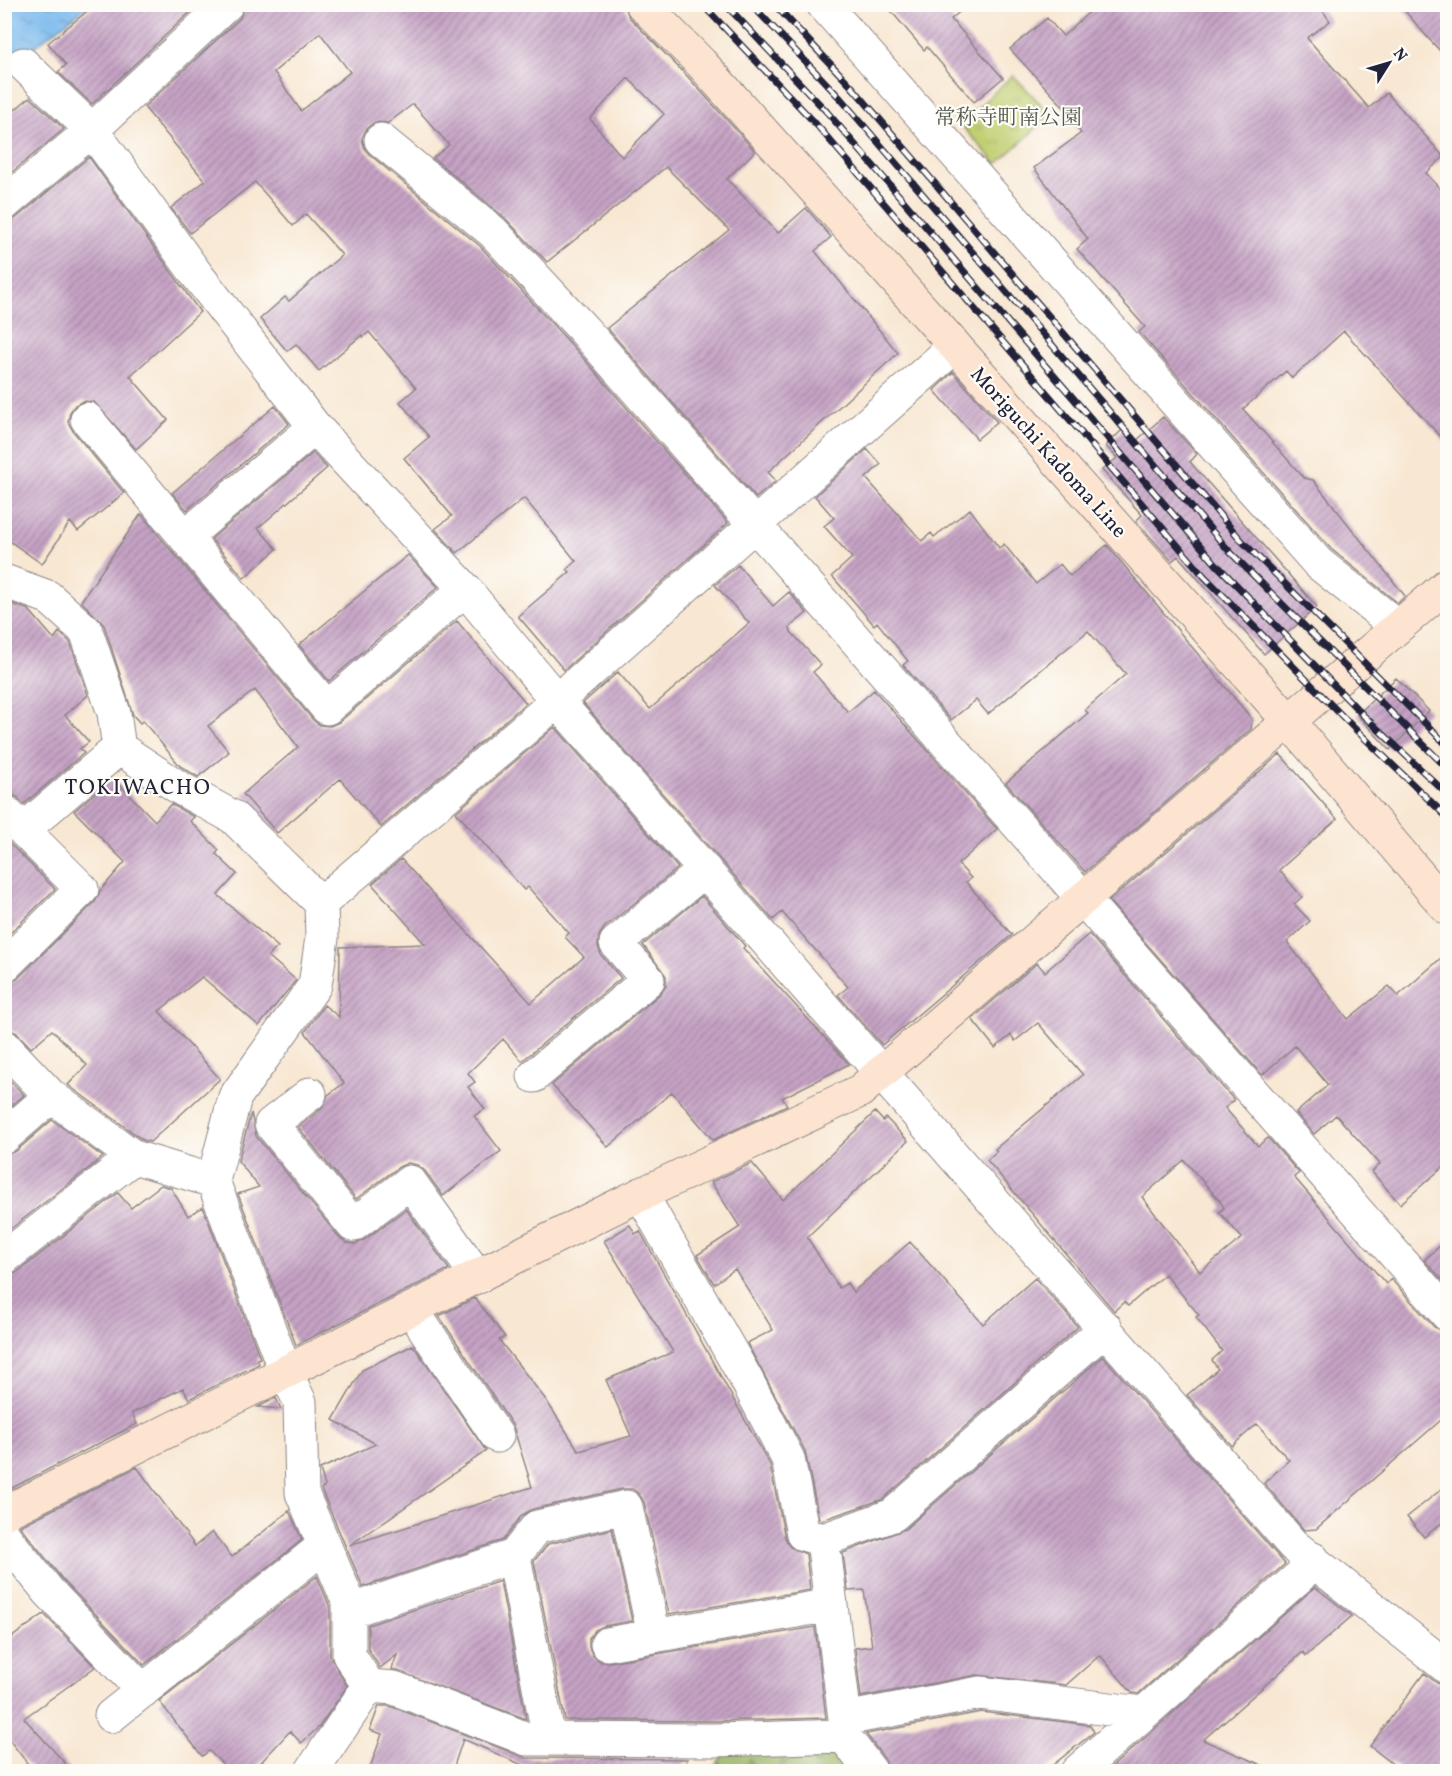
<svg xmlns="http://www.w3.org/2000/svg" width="1452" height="1776" font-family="Vollkorn,'Noto Serif JP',serif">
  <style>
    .forest { fill: url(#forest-firs); stroke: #5d6a4f; stroke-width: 1.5 }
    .park { fill: url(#park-tufts); stroke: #727856; stroke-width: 1.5 }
    .water { fill: url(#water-ripples); stroke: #4e6e94; stroke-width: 1.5 }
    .building { fill: url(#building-hatch); fill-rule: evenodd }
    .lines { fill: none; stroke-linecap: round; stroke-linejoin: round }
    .street-casing { stroke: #8d8486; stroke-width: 35 }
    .secondary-casing { stroke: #8d8486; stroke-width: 35 }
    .street { stroke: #fff; stroke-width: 33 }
    .secondary { stroke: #fde4d0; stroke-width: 33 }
    .rail-casing { stroke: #22223b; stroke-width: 7 }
    .rail { stroke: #fdfcf7; stroke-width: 4.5; stroke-dasharray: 14; stroke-linecap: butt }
    .labels { text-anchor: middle; stroke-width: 4.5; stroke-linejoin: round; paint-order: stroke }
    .park-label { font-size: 21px; fill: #52564b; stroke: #fdfcf7 }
    .street-label { font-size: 21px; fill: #22223b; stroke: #fdfcf7 }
    .neighbourhood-label { font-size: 22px; letter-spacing: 1.5px; fill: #22223b; stroke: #fdfcf7 }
  </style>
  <defs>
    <pattern id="forest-firs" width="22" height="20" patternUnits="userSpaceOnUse" patternTransform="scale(1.5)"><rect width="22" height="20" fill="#98b263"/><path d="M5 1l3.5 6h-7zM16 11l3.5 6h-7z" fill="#7c9053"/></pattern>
    <pattern id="park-tufts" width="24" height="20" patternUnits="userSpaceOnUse" patternTransform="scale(1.5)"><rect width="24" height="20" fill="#c1cf71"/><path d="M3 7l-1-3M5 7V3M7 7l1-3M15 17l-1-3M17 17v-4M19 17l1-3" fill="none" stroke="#a6b163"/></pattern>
    <pattern id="water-ripples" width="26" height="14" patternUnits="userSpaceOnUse" patternTransform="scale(1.5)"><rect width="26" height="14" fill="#79b9ee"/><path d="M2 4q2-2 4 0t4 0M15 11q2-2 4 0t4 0" fill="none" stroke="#6396c2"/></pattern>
    <pattern id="building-hatch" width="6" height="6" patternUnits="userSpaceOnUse" patternTransform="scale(1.5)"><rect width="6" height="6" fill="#c6a3c5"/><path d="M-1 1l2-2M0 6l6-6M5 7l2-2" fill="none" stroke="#a084a1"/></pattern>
  </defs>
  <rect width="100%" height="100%" fill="#fdfcf7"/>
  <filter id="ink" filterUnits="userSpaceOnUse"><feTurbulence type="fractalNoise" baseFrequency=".0167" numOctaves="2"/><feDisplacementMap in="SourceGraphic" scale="12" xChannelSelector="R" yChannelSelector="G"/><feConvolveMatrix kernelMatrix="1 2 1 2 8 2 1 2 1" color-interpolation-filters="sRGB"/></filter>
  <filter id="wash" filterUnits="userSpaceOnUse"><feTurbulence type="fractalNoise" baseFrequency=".008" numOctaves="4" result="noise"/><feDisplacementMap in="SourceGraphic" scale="24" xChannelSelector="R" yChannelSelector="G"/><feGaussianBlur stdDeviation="1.35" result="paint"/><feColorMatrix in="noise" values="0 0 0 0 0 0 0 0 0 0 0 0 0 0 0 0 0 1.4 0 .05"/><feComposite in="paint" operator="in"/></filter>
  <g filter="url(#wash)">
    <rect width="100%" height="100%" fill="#f8e7d2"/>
    <path class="forest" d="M 828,1743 L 862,1771 L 786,1771 L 783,1767 L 777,1771 L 710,1772 L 732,1744 Z"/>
    <path class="park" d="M 1013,75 L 1051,115 L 997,164 L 960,124 Z"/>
    <path class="water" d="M 19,5 L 89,5 L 5,69 L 5,16 Z"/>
    <g id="blocks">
      <path class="building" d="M 96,4 L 199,4 L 92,104 L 58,72 L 66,65 L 48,43 Z
        M 245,4 L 624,4 L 629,17 L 687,76 L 755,151 L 727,179 L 778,233 L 806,208 L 831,237 L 815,251 L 898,353 L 768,472 L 776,481 L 756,498 L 607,328 L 729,230 L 666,167 L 547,262 L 505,218 L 433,158 L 449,145 L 413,104 L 388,123 L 375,122 L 367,128 L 362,138 L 364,147 L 369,154 L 480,246 L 570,343 L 728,523 L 564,670 L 518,616 L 570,572 L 567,569 L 576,561 L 524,498 L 457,553 L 435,529 L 452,516 L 404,458 L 429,437 L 400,402 L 416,388 L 369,332 L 363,337 L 362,335 L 319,371 L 296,344 L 287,351 L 260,319 L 285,297 L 289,301 L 342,255 L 306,214 L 293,226 L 255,182 L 190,233 L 171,208 L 205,181 L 144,107 L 240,18 ZM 320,33 L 350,72 L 301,111 L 274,72 ZM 628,78 L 664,114 L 622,157 L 590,119 Z
        M 885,4 L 969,4 L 951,19 L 1003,78 L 974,102 L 927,47 L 924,50 Z
        M 1098,4 L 1318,4 L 1330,21 L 1307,38 L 1369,108 L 1387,93 L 1444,157 L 1426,173 L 1448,198 L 1448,445 L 1344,331 L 1292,378 L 1286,371 L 1243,409 L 1304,478 L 1313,480 L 1405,596 L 1398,603 L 1331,549 L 1139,332 L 1145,327 L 1077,249 L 1088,239 L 1034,168 L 1081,133 L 1072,121 L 1075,119 L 1010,49 L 1047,18 L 1063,36 Z
        M 1399,4 L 1448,4 L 1448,59 L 1428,38 Z
        M 30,97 L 64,129 L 4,179 L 4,119 Z
        M 89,157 L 200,312 L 130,376 L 168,420 L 136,449 L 94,402 L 83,401 L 75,405 L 70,412 L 68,422 L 73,431 L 124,493 L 78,531 L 70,522 L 42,564 L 4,537 L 4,222 L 16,218 Z
        M 953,372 L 997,422 L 977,439 L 934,390 Z
        M 275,406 L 289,424 L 187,510 L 172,493 Z
        M 1163,417 L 1197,454 L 1190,462 L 1317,607 L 1264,654 L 1178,556 L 1172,561 L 1136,521 L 1142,515 L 1102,470 L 1117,458 L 1106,446 L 1123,429 L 1135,442 Z
        M 867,449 L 881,464 L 866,478 L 922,541 L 931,533 L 934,537 L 970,509 L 999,548 L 1004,544 L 1036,584 L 1060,564 L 1070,576 L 1107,545 L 1252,719 L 1251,729 L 1085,872 L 1006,783 L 1088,713 L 1085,710 L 1126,674 L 1088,631 L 988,714 L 976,700 L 951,720 L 903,665 L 908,661 L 877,622 L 874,625 L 832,576 L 852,558 L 824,526 L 834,518 L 815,496 Z
        M 313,453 L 327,468 L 258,528 L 277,549 L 244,578 L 211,539 Z
        M 141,514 L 313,720 L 320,725 L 330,726 L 339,722 L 457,621 L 526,703 L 381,827 L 340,779 L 277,833 L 243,794 L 298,747 L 255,690 L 208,726 L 229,752 L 198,777 L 180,766 L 143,721 L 140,723 L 133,715 L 104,625 L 81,601 Z
        M 408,555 L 438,587 L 329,681 L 299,645 Z
        M 738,565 L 773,606 L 789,592 L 807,613 L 790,627 L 791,632 L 821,665 L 813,672 L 848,712 L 874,690 L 997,829 L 958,864 L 971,878 L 966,882 L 1012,935 L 882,1045 L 838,995 L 848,987 L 782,912 L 773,920 L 583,703 L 618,672 L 650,709 L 749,623 L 715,585 Z
        M 4,601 L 29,610 L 54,639 L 59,632 L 70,642 L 88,695 L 65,715 L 89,742 L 80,749 L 84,753 L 24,804 L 17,797 L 4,793 Z
        M 1396,678 L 1429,711 L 1390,750 L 1357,715 Z
        M 555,727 L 678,868 L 604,928 L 599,936 L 598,946 L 601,955 L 621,978 L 522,1061 L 503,1039 L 468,1073 L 475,1082 L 468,1087 L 485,1109 L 474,1116 L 501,1151 L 443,1196 L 425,1171 L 417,1165 L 408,1163 L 399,1167 L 356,1199 L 298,1127 L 321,1109 L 328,1095 L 344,1083 L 305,1032 L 324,1005 L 339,1017 L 340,947 L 425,944 L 372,884 L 401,859 L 531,1003 L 584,957 L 565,937 L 569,933 L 528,887 L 524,890 L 456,812 Z
        M 1280,754 L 1337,819 L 1279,870 L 1302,897 L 1294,904 L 1310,921 L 1287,942 L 1348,1019 L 1389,986 L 1398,996 L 1448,952 L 1448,1163 L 1400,1204 L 1372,1172 L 1380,1164 L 1336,1115 L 1314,1134 L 1296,1113 L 1328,1085 L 1295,1046 L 1262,1075 L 1109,901 Z
        M 111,779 L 119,786 L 120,785 L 155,821 L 171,804 L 194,817 L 190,821 L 219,850 L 216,854 L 237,874 L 218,895 L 278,947 L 268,956 L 296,980 L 259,1026 L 202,977 L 159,1011 L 220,1079 L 150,1142 L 143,1140 L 68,1085 L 87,1065 L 52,1030 L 31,1048 L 17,1033 L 4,1028 L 4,984 L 17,979 L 95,902 L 100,891 L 125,862 L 74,811 Z
        M 4,838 L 55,889 L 4,939 Z
        M 702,896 L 745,946 L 743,948 L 849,1064 L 782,1098 L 787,1105 L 713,1140 L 672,1092 L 608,1147 L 552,1085 L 660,994 L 666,986 L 666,976 L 643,945 Z
        M 1089,934 L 1234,1100 L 1225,1108 L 1258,1146 L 1268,1138 L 1299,1173 L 1294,1177 L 1386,1284 L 1391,1279 L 1434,1327 L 1448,1333 L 1448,1414 L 1316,1529 L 1304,1530 L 1264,1483 L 1289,1460 L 1257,1424 L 1232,1446 L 1187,1395 L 1218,1369 L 1212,1360 L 1222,1351 L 1196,1317 L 1199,1315 L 1165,1274 L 1128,1306 L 1124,1302 L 1114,1311 L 987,1160 L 997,1151 L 995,1149 L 1083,1075 L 1038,1023 L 1015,1041 L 1011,1035 L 995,1048 L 972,1019 L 1037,963 L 1045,972 ZM 1184,1160 L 1220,1201 L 1224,1208 L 1219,1212 L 1242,1238 L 1200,1272 L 1142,1197 Z
        M 4,1074 L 24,1095 L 4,1112 Z
        M 875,1112 L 883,1121 L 886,1118 L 908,1141 L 807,1237 L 839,1288 L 847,1283 L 853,1292 L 910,1242 L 983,1324 L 1035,1278 L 1078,1327 L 883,1499 L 822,1520 L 819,1519 L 805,1451 L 747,1343 L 773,1330 L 735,1269 L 714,1284 L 697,1255 L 740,1227 L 711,1182 L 752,1163 L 783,1200 Z
        M 251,1113 L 256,1136 L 339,1237 L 347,1243 L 355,1244 L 364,1240 L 406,1209 L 449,1269 L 296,1345 L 238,1194 L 259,1187 L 238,1161 Z
        M 52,1120 L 103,1157 L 4,1234 L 4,1155 L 16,1151 Z
        M 161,1185 L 171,1188 L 188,1216 L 203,1207 L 260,1358 L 257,1359 L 259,1364 L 189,1399 L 183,1388 L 132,1413 L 137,1424 L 4,1492 L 4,1276 L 16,1273 L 118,1193 L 131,1208 Z
        M 630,1225 L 635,1234 L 640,1231 L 770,1465 L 785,1538 L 790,1547 L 806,1554 L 810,1590 L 669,1614 L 644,1502 L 639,1494 L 632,1489 L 622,1489 L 533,1509 L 522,1515 L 503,1540 L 363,1587 L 321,1489 L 325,1486 L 320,1469 L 376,1444 L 333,1420 L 362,1370 L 413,1345 L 486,1451 L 350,1545 L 532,1487 L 513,1426 L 439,1316 L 475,1298 L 505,1337 L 499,1340 L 546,1400 L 579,1451 L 631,1436 L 606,1380 L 673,1352 L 604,1241 Z
        M 1448,1239 L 1448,1286 L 1424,1260 Z
        M 1103,1356 L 1285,1564 L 1138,1694 L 1132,1693 L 1100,1655 L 1066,1685 L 977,1675 L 861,1697 L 855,1648 L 872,1646 L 864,1590 L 848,1591 L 843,1553 L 905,1529 Z
        M 276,1398 L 281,1409 L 258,1407 Z
        M 137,1467 L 195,1546 L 212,1532 L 232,1557 L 289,1511 L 302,1540 L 144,1665 L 63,1580 L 20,1526 Z
        M 1448,1484 L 1448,1518 L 1424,1537 L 1407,1517 Z
        M 612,1529 L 632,1621 L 604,1626 L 595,1630 L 589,1638 L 589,1647 L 593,1656 L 601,1662 L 610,1662 L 815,1627 L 826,1718 L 715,1721 L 565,1720 L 534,1561 L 548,1544 Z
        M 317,1576 L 330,1607 L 330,1656 L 347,1686 L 319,1727 L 301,1743 L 290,1731 L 252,1772 L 231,1772 L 209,1751 L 202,1756 L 159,1701 Z
        M 500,1581 L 526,1719 L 392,1669 L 397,1655 L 380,1668 L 368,1649 L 368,1625 Z
        M 1315,1587 L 1352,1616 L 1306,1656 L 1303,1652 L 1203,1740 L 1278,1772 L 1106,1772 Z
        M 44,1614 L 95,1667 L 24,1718 L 73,1772 L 34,1772 L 4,1733 L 4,1643 Z
        M 1424,1673 L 1437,1683 L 1448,1686 L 1448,1772 L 1403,1772 L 1370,1746 Z
        M 379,1706 L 390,1706 L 526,1758 L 688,1759 L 678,1772 L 527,1772 L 527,1767 L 463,1739 L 452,1772 L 387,1772 L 371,1765 L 382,1734 L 370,1730 Z
        M 981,1712 L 1090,1725 L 1094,1732 L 1044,1772 L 889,1772 L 886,1761 L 866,1734 Z"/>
    </g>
  </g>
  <g filter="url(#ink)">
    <use href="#blocks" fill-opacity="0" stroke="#8d8486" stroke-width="1.5"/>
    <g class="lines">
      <g class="street-casing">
        <path id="street" d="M 823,4 L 1318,563 L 1397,626
          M 23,64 L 92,130 L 197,275 L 315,427 L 465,589 L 557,701 L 1293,1545 L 1448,1668
          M 381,140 L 493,232 L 584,330 L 1448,1315
          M 4,204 L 92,130 L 227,4
          M 87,419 L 327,708 L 465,589
          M 185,537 L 315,427
          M 4,581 L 48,597 L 86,631 L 114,713 L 119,748 L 178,787 L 233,817 L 321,903 L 322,938 L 315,985 L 235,1097 L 213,1181 L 286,1373 L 300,1402 L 302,1493 L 349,1603 L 349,1655 L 369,1686
          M 4,811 L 82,889 L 4,966
          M 23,830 L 119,748
          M 321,903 L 557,701 L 955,346
          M 4,1046 L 51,1096 L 134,1157 L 213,1181
          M 534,1076 L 648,980 L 616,943 L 705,870
          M 310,1094 L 271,1124 L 353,1225 L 410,1182 L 478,1277
          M 4,1137 L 51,1096
          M 641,1194 L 745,1377 L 788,1459 L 803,1534 L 823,1540 L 893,1515 L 1106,1328
          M 4,1258 L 134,1157
          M 412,1310 L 497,1436
          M 4,1536 L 49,1592 L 143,1691
          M 823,1540 L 845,1719
          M 514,1556 L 549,1739
          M 350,1611 L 514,1556 L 537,1527 L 626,1507 L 654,1635
          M 607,1644 L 831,1605
          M 369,1686 L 394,1688 L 527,1739 L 715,1740 L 844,1736 L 845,1719 L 980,1693 L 1142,1713
          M 111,1716 L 324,1546
          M 844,1736 L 871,1772
          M 311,1772 L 369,1686
          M 1077,1772 L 1300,1576 L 1313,1559"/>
      </g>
      <g class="secondary-casing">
        <path id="secondary" d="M 642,4 L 701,63 L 955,346 L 1288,720 L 1448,909
          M 4,1513 L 629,1200 L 860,1091 L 1448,584"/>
      </g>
      <use href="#street" class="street"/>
      <use href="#secondary" class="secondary"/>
      <g class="rail-casing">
        <path id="rail" d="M 702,4 L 815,123 L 1204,576 L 1353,727 L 1448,818
          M 725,4 L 827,112 L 1216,564 L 1364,716 L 1448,795
          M 751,4 L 841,99 L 1230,552 L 1448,769
          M 774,4 L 853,88 L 1242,541 L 1448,746"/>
      </g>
      <use href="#rail" class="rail"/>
    </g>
  </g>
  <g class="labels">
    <g class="park-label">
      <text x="1008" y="124">常称寺町南公園</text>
    </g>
    <g class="street-label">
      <text transform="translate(1049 452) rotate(48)" y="7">Moriguchi Kadoma Line</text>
    </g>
    <g class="neighbourhood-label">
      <text x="138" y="794">TOKIWACHO</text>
    </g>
  </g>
  <rect width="1452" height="1776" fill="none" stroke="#fdfcf7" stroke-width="24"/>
  <g transform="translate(1389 63) rotate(53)" stroke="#fdfcf7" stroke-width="4.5" paint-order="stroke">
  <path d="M0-4.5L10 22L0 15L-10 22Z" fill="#22223b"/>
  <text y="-9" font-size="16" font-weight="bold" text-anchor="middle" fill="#22223b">N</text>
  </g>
</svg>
